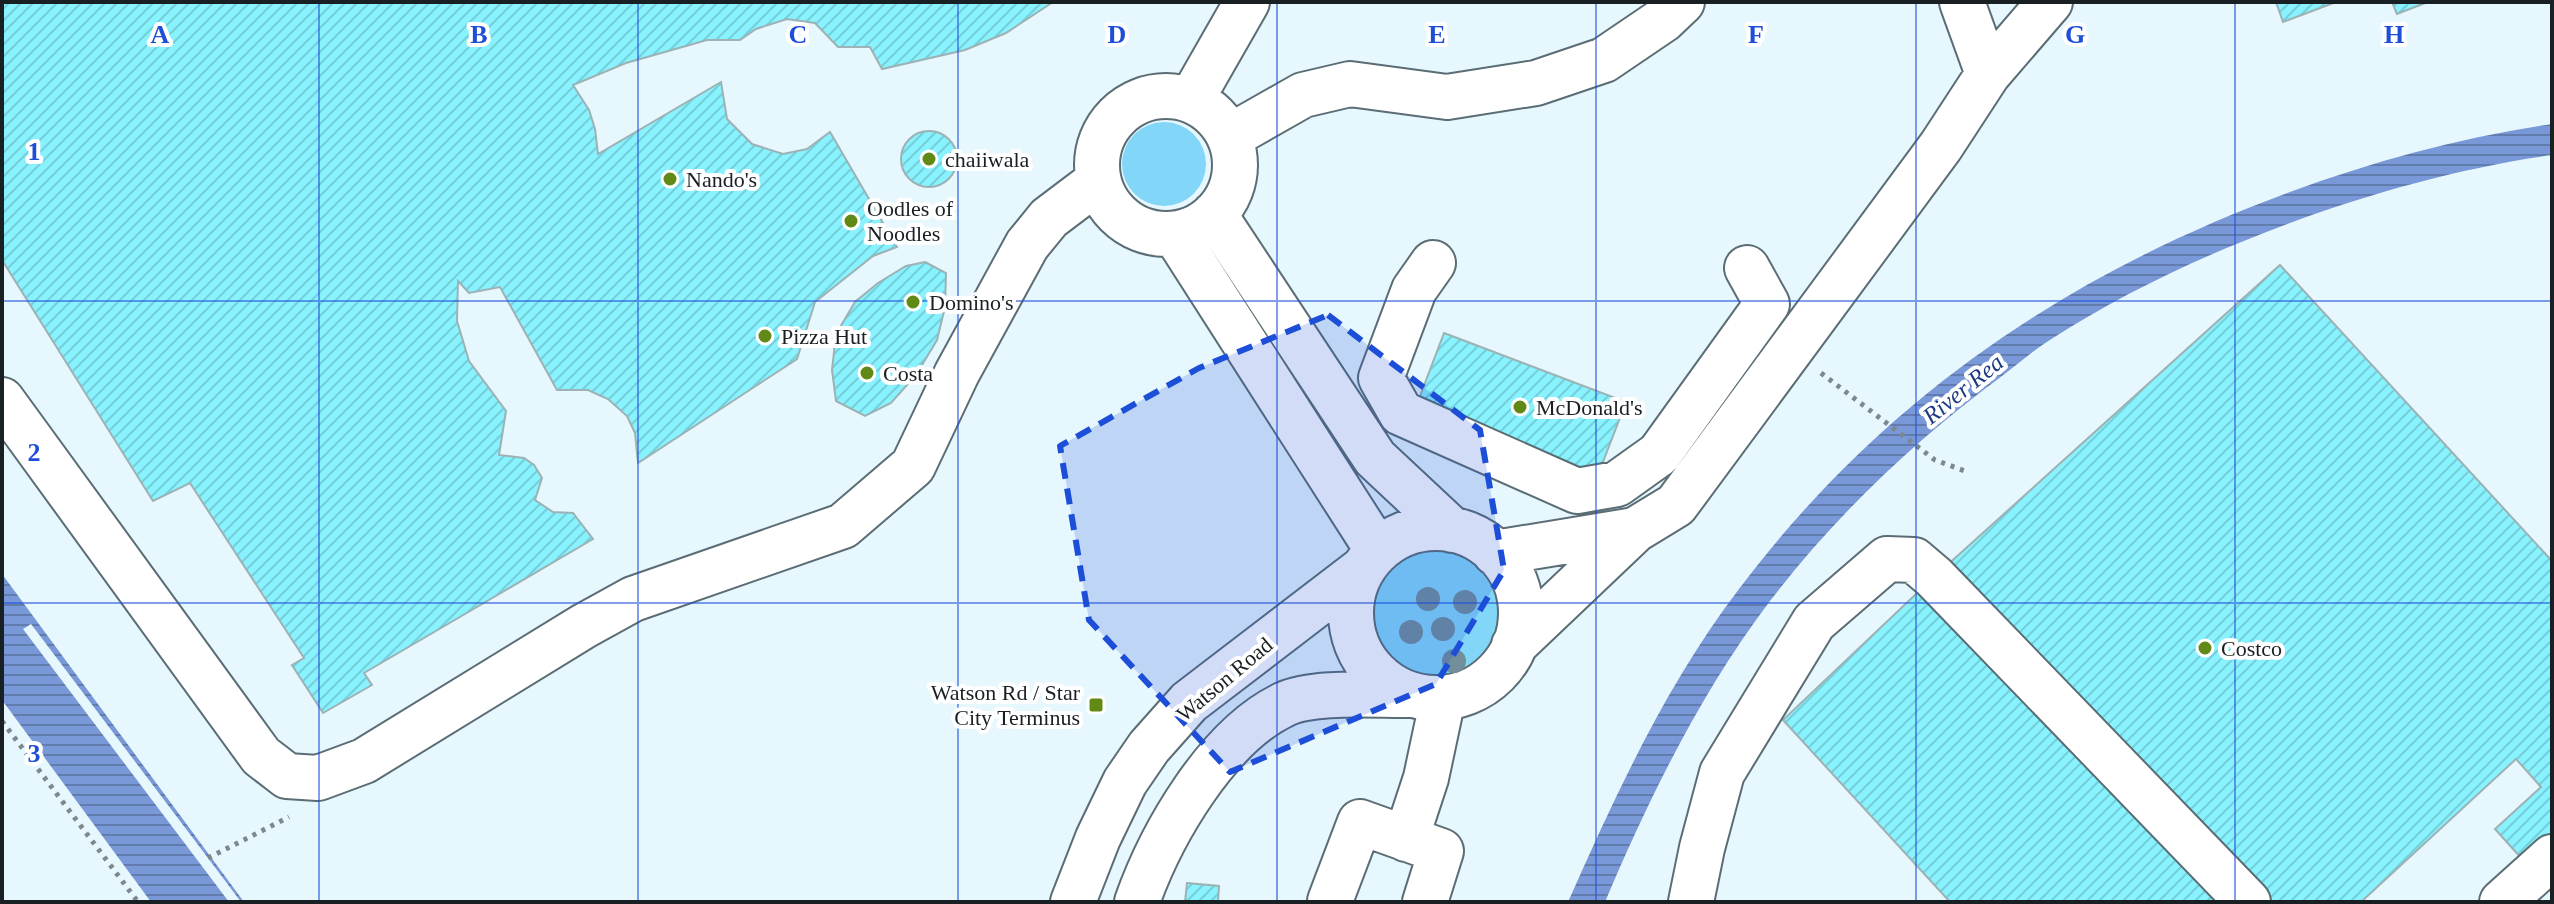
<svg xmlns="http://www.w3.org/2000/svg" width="2554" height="904" font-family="'Times New Roman',serif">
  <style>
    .green { fill: #82d7f9 }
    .water { fill: url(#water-rules) }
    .pier { fill: #e7f7fe }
    .building { fill: url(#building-hatch); stroke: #9cb2b4; stroke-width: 2 }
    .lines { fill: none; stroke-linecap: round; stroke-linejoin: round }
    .minor-casing { stroke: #5b6d74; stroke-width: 48 }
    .path { stroke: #7c888d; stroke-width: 5; stroke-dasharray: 4 6; stroke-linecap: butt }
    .minor { stroke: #fff; stroke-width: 44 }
    .tree { fill: #718f9a }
    .marked { fill: #1d4ed8; fill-opacity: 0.2; stroke: #1d4ed8; stroke-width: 6; stroke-dasharray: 16 10; stroke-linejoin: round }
    .grid { fill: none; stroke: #1d4ed8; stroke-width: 2; stroke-opacity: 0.55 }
    .poi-dot { fill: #608915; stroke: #fff; stroke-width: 3 }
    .labels { text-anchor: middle; stroke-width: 8; stroke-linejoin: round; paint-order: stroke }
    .poi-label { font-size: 22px; fill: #192023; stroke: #fff; text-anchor: start }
    .street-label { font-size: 22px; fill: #192023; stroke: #fff }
    .water-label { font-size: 24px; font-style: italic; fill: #193983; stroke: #fff }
    .grid-label { font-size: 26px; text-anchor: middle; font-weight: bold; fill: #1d4ed8; stroke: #fff; stroke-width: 8; stroke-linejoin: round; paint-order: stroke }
  </style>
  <defs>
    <pattern id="water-rules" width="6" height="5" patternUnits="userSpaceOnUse" patternTransform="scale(2)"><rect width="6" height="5" fill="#7998d7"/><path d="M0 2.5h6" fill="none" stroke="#627cae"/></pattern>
    <pattern id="building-hatch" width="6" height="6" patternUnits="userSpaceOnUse" patternTransform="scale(2)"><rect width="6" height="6" fill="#88f2fe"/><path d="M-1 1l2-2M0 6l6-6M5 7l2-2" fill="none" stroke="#75cfd9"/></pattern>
  </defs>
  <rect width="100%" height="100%" fill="#e7f7fe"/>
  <path class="green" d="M1122 164a42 42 0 1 1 84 0a42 42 0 1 1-84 0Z
    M1362 612a73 73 0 1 1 146 0a73 73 0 1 1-146 0Z"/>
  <path class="water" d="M 2552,124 L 2552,155 C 2390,177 2190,250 2053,338 C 2035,349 2019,363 2002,376 C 1914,441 1836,515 1770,601 C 1701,692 1649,798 1605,902 L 1568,902 C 1616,794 1667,683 1739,589 C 1883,398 2067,274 2290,192 C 2374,161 2463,137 2552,124 Z
    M 2,574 L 244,902 L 151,902 L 2,700 Z"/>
  <path class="pier" d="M 31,624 L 208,858 L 241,902 L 229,902 L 23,629 Z"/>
  <path class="building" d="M 2,2 L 1053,2 L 1006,33 L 965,50 L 882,69 L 870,47 L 838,47 L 815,23 L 787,19 L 756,29 L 740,40 L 707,40 L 626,63 L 573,85 L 589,110 L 595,129 L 598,154 L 721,82 L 727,119 L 752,144 L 783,154 L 807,149 L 830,132 L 897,247 L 873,256 L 815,302 L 797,359 L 638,463 L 635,433 L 627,416 L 608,399 L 588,390 L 557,390 L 500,287 L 469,293 L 458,281 L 457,321 L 469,361 L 506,411 L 499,455 L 524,458 L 534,465 L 542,478 L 535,500 L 553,512 L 573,513 L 593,539 L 364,673 L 372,685 L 323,713 L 292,665 L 304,658 L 190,483 L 153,501 L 2,260 Z
    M 2276,2 L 2336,2 L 2283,22 Z
    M 2392,2 L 2428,2 L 2397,14 Z
    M901 159a28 28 0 1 1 56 0a28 28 0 1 1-56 0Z
    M 925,262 L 946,273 L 945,307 L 937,340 L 916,375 L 891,403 L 865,416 L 836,401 L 832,370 L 836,334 L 855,302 L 878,283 L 906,266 Z
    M 2280,265 L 2552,561 L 2552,833 L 2523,860 L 2495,829 L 2541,787 L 2516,759 L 2361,902 L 1950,902 L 1783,720 L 1934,577 Z
    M 1444,333 L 1626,402 L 1596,480 L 1414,412 Z
    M 1187,883 L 1219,886 L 1218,902 L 1185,902 Z"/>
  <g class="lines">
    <g class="minor-casing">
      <path id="minor" d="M 1962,2 L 1988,74
        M1097 165a69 69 0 1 1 138 0a69 69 0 1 1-138 0Z
        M 1191,100 L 1247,2
        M 1229,137 L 1303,95 L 1350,84 L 1447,97 L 1536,83 L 1604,60 L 1663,20 L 1682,2
        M 1214,214 L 1375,458 L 1452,530
        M 1175,234 L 1378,551
        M 1433,263 L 1414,290 L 1381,378 L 1401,413 L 1577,491 L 1617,484 L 1659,454 L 1767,304 L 1747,268
        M 2,400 L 261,756 L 287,776 L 318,778 L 364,761 L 584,626 L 633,599 L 843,526 L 913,466 L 957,373 L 1027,245 L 1049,218 L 1098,181
        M1351 613a85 85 0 1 1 170 0a85 85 0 1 1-170 0Z
        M 1495,553 L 1635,530
        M 1514,645 L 1635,530 L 1676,505 L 1941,146 L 1988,74 L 2050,2
        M 1406,839 L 1426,778 L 1443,698
        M 1073,902 L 1098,838 L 1125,782 L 1149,747 L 1189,702 L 1364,568
        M 1137,902 C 1161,834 1217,736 1285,704 C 1316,690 1378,696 1413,695
        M 1332,902 L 1330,901 L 1360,822 L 1441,851 L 1425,902
        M 1691,902 L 1702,848 L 1722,773 L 1814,622 L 1887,559 L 1914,560 L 1934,577 L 2248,902
        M 2502,902 L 2552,857"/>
    </g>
    <path class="path" d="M 1821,373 L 1935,460 L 1965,471
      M 2,721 L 138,902
      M 208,858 L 289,817"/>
    <use href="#minor" class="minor"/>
  </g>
  <g class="tree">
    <circle cx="1428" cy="599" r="12"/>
    <circle cx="1465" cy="602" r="12"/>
    <circle cx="1443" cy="629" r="12"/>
    <circle cx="1411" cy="632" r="12"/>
    <circle cx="1454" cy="661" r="12"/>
  </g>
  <path class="marked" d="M 1328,315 L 1480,430 L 1504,570 L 1436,684 L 1230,772 L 1089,620 L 1060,446 L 1199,368 Z"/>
  <path class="grid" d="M 319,2 L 319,902M 638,2 L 638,902M 958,2 L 958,902M 1277,2 L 1277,902M 1596,2 L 1596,902M 1916,2 L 1916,902M 2235,2 L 2235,902M 2,301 L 2552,301M 2,603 L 2552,603"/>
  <g class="poi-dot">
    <circle cx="929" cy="159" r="8"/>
    <circle cx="670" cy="179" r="8"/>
    <circle cx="851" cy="221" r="8"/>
    <circle cx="913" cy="302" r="8"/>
    <circle cx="765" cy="336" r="8"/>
    <circle cx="867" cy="373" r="8"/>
    <circle cx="1520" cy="407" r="8"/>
    <circle cx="2205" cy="648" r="8"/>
    <rect x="1088" y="697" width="16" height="16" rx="4"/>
  </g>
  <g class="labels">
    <g class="poi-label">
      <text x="945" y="167">chaiiwala</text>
      <text x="686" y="187">Nando's</text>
      <text x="867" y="216">Oodles of<tspan x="867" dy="25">Noodles</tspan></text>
      <text x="929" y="310">Domino's</text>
      <text x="781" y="344">Pizza Hut</text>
      <text x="883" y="381">Costa</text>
      <text x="1536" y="415">McDonald's</text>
      <text x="2221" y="656">Costco</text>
      <text x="1080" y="700" text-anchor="end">Watson Rd / Star<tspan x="1080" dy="25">City Terminus</tspan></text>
    </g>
    <g class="street-label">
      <text transform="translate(1224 679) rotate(-40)" y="8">Watson Road</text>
    </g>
    <g class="water-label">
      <text transform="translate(1963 389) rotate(-39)" y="8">River Rea</text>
    </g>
  </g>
  <g class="grid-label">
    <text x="160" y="43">A</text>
    <text x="479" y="43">B</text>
    <text x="798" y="43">C</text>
    <text x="1117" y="43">D</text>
    <text x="1437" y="43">E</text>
    <text x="1756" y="43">F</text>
    <text x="2075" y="43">G</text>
    <text x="2394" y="43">H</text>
    <text x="34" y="160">1</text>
    <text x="34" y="461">2</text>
    <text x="34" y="762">3</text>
  </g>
  <rect width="2554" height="904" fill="none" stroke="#192023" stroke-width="8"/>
</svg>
